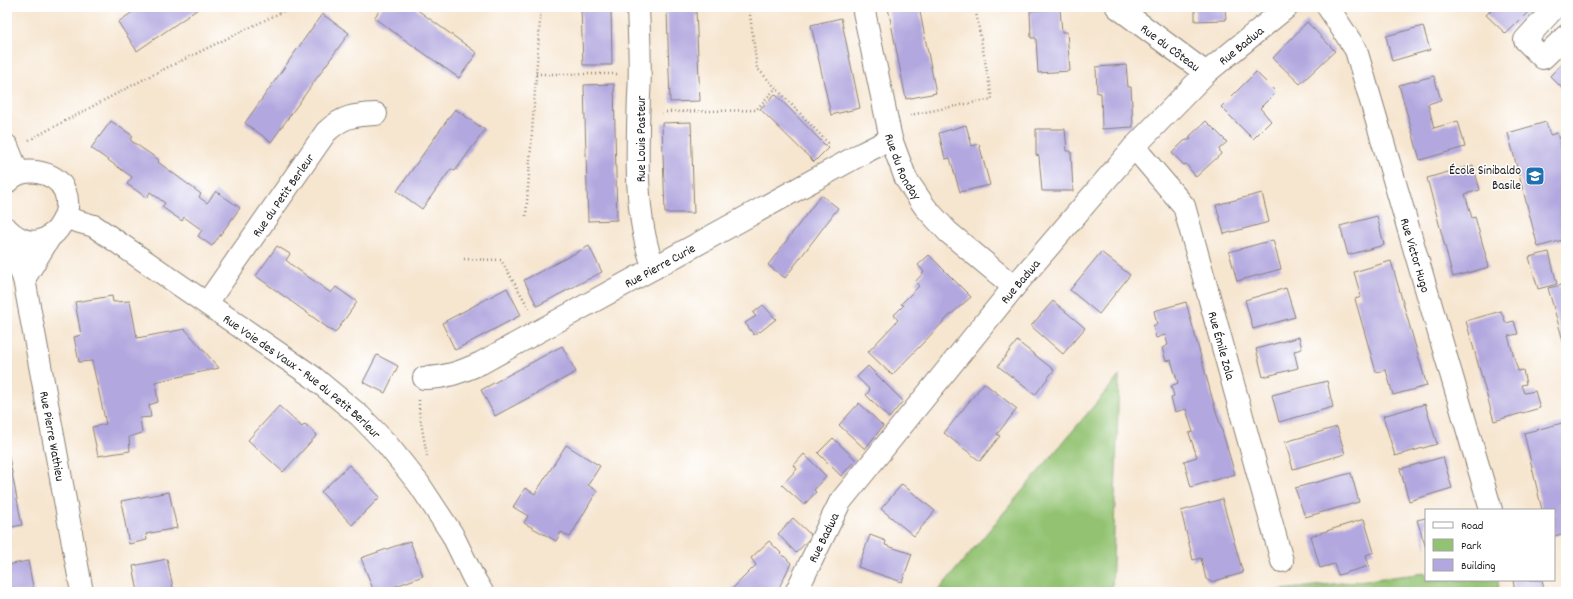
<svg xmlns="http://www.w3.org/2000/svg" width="1573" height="599" font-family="Dekko,sans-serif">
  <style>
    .green { fill: #93c372; stroke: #587047 }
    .building { fill: #b2a8df }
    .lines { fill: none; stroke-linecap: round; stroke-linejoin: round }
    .minor-casing { stroke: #898076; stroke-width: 24 }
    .path { stroke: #898076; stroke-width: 2.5; stroke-dasharray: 1 3; stroke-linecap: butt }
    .minor { stroke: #fff; stroke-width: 22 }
    .labels { text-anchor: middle; stroke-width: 3; stroke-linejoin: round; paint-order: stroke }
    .street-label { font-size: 13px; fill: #1c1c1c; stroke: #fff }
    .poi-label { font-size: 13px; fill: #1c1c1c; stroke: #fff; text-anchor: end }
  </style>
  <rect width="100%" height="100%" fill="#fff"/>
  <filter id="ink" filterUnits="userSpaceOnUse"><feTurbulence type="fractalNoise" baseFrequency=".025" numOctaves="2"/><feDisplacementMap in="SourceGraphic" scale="8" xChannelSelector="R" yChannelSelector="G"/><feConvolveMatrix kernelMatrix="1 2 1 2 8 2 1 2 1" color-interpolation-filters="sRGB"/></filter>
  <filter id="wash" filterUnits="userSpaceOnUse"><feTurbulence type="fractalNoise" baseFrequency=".012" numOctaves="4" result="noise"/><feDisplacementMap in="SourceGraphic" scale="16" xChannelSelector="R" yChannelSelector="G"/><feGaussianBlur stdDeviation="0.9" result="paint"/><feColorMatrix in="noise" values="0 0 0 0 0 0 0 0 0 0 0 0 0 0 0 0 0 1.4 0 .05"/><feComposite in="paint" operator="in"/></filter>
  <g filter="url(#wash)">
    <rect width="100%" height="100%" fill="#f6e5cf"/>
    <path class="green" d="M 1119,376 L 1112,592 L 937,592 Z
      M 1426,573 L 1426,580 L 1498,580 L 1499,592 L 1265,592 Z"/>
    <g id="blocks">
      <path class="building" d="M 140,7 L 201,7 L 137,51 L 118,22 Z
        M 382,7 L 417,7 L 416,9 L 477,53 L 459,78 L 374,18 Z
        M 581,7 L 611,7 L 612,65 L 583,65 Z
        M 893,7 L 919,7 L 936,93 L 906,99 L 888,8 Z
        M 1195,7 L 1225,7 L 1226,20 L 1195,21 Z
        M 1494,7 L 1533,7 L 1506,34 L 1486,15 Z
        M 1060,9 L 1062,32 L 1067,32 L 1070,71 L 1038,73 L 1036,38 L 1031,38 L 1030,11 Z
        M 696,10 L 700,101 L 670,102 L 667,11 Z
        M 322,14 L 349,33 L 271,142 L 245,123 Z
        M 841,18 L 860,108 L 831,115 L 811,25 Z
        M 1307,22 L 1335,51 L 1300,84 L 1273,58 Z
        M 1423,26 L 1430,50 L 1392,61 L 1386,36 Z
        M 1566,59 L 1566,92 L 1550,76 Z
        M 1126,65 L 1128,87 L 1131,87 L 1133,127 L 1102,129 L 1101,93 L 1097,93 L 1096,67 Z
        M 1256,72 L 1276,92 L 1260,108 L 1271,121 L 1253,139 L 1221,107 Z
        M 1434,76 L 1441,100 L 1428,104 L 1434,128 L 1458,121 L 1465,147 L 1420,160 L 1399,85 Z
        M 614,84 L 617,220 L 588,221 L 584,85 Z
        M 775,94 L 828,148 L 814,162 L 760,109 Z
        M 455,109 L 485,130 L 455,171 L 451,169 L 422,209 L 397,191 Z
        M 111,121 L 133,136 L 130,140 L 159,160 L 158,162 L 201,194 L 199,197 L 207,203 L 216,191 L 240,208 L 212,246 L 198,236 L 202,230 L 184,217 L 182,221 L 162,207 L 165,203 L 150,192 L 147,198 L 127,184 L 132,177 L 91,148 Z
        M 1206,121 L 1227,142 L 1219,149 L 1221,154 L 1196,177 L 1186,164 L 1184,165 L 1172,153 L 1184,141 L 1191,139 L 1189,137 Z
        M 691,122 L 694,213 L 665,213 L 662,123 Z
        M 1546,122 L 1550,135 L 1557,133 L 1566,163 L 1566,239 L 1538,247 L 1508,133 Z
        M 966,125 L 972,146 L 979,144 L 990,185 L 960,192 L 950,158 L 945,159 L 939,133 Z
        M 1036,129 L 1065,129 L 1067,151 L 1071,151 L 1073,191 L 1042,191 L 1039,156 L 1036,155 Z
        M 1473,165 L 1480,190 L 1465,194 L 1472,218 L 1475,217 L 1489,267 L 1453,277 L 1427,178 Z
        M 1262,193 L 1269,222 L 1224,234 L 1216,205 Z
        M 821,195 L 838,208 L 785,278 L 768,265 Z
        M 1377,216 L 1384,245 L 1348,255 L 1340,226 Z
        M 1273,240 L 1281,269 L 1237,281 L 1229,252 Z
        M 277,246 L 290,254 L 286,260 L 293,266 L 331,293 L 336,287 L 357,302 L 335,333 L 256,276 Z
        M 589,246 L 602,272 L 537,306 L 524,280 Z
        M 1101,252 L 1130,275 L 1099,314 L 1070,290 Z
        M 1549,252 L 1557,284 L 1538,289 L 1529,257 Z
        M 929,255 L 971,297 L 949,316 L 892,375 L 868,352 L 898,320 L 894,315 L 904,305 L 901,304 L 919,286 L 915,282 L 924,272 L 918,265 Z
        M 1391,261 L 1427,386 L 1393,395 L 1386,370 L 1376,372 L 1355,299 L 1361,297 L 1354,272 Z
        M 1566,284 L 1566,351 L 1548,288 Z
        M 507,288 L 521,315 L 455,350 L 442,323 Z
        M 1286,288 L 1295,317 L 1253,329 L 1245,300 Z
        M 112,296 L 113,302 L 130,301 L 137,338 L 185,329 L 219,368 L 155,382 L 158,402 L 149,405 L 151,417 L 140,418 L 142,433 L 129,437 L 130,451 L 98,456 L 92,427 L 106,424 L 92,361 L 79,362 L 74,337 L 81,335 L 75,302 Z
        M 1053,301 L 1085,328 L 1063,354 L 1031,326 Z
        M 1186,302 L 1213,401 L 1235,474 L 1191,487 L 1184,461 L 1197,457 L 1189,433 L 1193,432 L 1186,409 L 1175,412 L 1171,398 L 1174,396 L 1171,386 L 1178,383 L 1171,360 L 1166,361 L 1162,348 L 1168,345 L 1165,335 L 1156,338 L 1153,326 L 1157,324 L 1154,311 Z
        M 763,305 L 776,319 L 760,332 L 759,331 L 754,335 L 745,323 L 756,316 L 753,313 Z
        M 1501,311 L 1506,323 L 1514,321 L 1518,334 L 1508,336 L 1518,371 L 1523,370 L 1526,384 L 1521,385 L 1524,393 L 1535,391 L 1540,408 L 1494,421 L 1466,321 Z
        M 1299,337 L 1302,349 L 1294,351 L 1298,368 L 1263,377 L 1256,349 Z
        M 1017,341 L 1054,370 L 1035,395 L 998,366 Z
        M 562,346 L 576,372 L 495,416 L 481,390 Z
        M 377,355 L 398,366 L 385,393 L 363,382 Z
        M 868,366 L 903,401 L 889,418 L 866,395 L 870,390 L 857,377 Z
        M 1327,381 L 1333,407 L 1279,422 L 1272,395 Z
        M 984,383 L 1017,409 L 997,434 L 1000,436 L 980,461 L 944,433 Z
        M 859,403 L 883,426 L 865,449 L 839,425 Z
        M 1425,404 L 1437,444 L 1395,456 L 1383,416 Z
        M 279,406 L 302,427 L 305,424 L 317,435 L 283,472 L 248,440 Z
        M 1566,422 L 1566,450 L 1564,450 L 1566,457 L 1566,533 L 1554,536 L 1554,510 L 1542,510 L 1524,433 Z
        M 1337,427 L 1345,454 L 1293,469 L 1285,442 Z
        M 833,438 L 856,460 L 841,476 L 818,453 Z
        M 566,445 L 600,466 L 588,485 L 597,491 L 570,537 L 561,532 L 556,541 L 524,523 L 528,516 L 513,507 L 525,488 L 535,494 Z
        M 7,447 L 22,525 L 7,528 Z
        M 804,454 L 826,476 L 814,490 L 816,492 L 804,505 L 782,485 L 797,469 L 794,465 Z
        M 1443,457 L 1452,488 L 1409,501 L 1400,469 Z
        M 349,465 L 380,497 L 352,525 L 321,492 Z
        M 1351,473 L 1359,502 L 1305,517 L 1295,488 Z
        M 902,484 L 935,511 L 914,536 L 881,509 Z
        M 169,492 L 177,528 L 146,534 L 147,540 L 129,544 L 121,501 Z
        M 1222,499 L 1243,573 L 1211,582 L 1206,579 L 1201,558 L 1193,560 L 1181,511 Z
        M 793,518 L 812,536 L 796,553 L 778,534 Z
        M 1426,518 L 1426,548 L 1417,520 Z
        M 1364,519 L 1374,552 L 1366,555 L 1369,566 L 1338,575 L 1334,564 L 1320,568 L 1311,536 Z
        M 870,535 L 886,541 L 885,545 L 912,554 L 902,582 L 858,567 Z
        M 410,541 L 423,576 L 380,592 L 374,592 L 361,558 Z
        M 769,541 L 791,563 L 777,592 L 729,592 L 756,565 L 751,558 Z
        M 167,559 L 174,592 L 138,592 L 133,566 Z
        M 28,561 L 34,592 L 7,592 L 7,565 Z
        M 1513,580 L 1542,580 L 1544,590 L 1548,590 L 1548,592 L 1515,592 Z"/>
    </g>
  </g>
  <g filter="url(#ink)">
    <use href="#blocks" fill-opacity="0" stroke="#898076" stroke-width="1"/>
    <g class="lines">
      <g class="minor-casing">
        <g id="minor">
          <path d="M 638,7 C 639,36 641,66 639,96 C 637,149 634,219 654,268"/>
          <path id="s1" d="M 863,7 L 891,139 L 906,179 L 925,207 L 948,232 L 1014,287"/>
          <path id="s2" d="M 1117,7 L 1206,73"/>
          <path id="s3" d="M 1328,7 L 1356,50 L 1491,510"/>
          <path d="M 1555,7 L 1525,40 L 1543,58 L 1566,36"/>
          <path d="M 7,146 L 18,173"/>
          <path id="s4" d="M 1134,147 L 1184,206 L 1282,561"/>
          <path d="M 7,182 C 15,173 25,170 37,172 C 99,182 53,275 7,229"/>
          <path id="s5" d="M 66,218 L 94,226 L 313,377 L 360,416 L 386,443 L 419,484 L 452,534 L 473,577 L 482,592"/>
          <path id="s6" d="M 14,236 L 20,269 L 24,279 L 82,592"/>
          <path d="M 24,279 L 51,235"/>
          <path id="s7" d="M 207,303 L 326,132 C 343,116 354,115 376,114"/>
          <path id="s8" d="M 424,378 C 445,378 461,372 481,363 L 863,153 L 891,139"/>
          <path id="s9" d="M 796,592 L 840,502 L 1014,287 L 1134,147 L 1206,73 L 1287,7"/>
        </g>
      </g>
      <path class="path" d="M 749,7 L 757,68 L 829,144
        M 536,74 L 617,74
        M 662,112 L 756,110 L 776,88
        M 910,115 L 992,99 L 975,7
        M 29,140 L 150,76 L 292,7
        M 526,216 L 541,7
        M 464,259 L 501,260 L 530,310
        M 419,400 L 419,411 L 427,456"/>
      <use href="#minor" class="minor"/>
    </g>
  </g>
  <defs>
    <g id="school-square" transform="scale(1)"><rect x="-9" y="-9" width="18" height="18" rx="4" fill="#1f6fb2" stroke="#fff"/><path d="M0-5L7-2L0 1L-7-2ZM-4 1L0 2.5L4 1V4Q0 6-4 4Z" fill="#fff"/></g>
  </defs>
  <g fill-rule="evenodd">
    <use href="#school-square" x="1535" y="176"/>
  </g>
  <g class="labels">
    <g class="street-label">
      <text dy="5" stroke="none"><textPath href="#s9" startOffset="709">Rue Badwa</textPath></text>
      <text dy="5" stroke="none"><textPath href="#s2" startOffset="67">Rue du Côteau</textPath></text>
      <text transform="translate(640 139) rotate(-90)" y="5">Rue Louis Pasteur</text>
      <text dy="5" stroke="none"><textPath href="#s1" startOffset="165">Rue du Ronday</textPath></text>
      <text dy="5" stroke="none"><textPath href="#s7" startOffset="132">Rue du Petit Berleur</textPath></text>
      <text dy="5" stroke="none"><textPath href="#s3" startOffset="265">Rue Victor Hugo</textPath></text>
      <text dy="5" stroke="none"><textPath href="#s8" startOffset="263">Rue Pierre Curie</textPath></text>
      <text dy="5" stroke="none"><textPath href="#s9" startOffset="385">Rue Badwa</textPath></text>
      <text dy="5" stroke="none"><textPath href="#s4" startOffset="222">Rue Émile Zola</textPath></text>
      <text dy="5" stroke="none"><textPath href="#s5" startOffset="286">Rue Voie des Vaux - Rue du Petit Berleur</textPath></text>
      <text dy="5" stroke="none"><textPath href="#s6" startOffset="204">Rue Pierre Wathieu</textPath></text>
      <text dy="5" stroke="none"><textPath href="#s9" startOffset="61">Rue Badwa</textPath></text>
    </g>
    <g class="poi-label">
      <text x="1521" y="174">École Sinibaldo<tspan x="1521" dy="15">Basile</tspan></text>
    </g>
  </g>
  <rect width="1573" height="599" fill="none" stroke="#fff" stroke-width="24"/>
  <rect x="1425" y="509" width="130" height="72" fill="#ffffff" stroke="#a4a4a4"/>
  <rect x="1433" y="522" width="20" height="6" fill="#ffffff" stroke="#a4a4a4"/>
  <text x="1461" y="529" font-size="12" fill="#1c1c1c">Road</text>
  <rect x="1433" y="539" width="20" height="12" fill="#93c372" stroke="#a4a4a4"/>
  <text x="1461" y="549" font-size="12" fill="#1c1c1c">Park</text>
  <rect x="1433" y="559" width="20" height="12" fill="#b2a8df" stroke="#a4a4a4"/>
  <text x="1461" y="569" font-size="12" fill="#1c1c1c">Building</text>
</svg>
